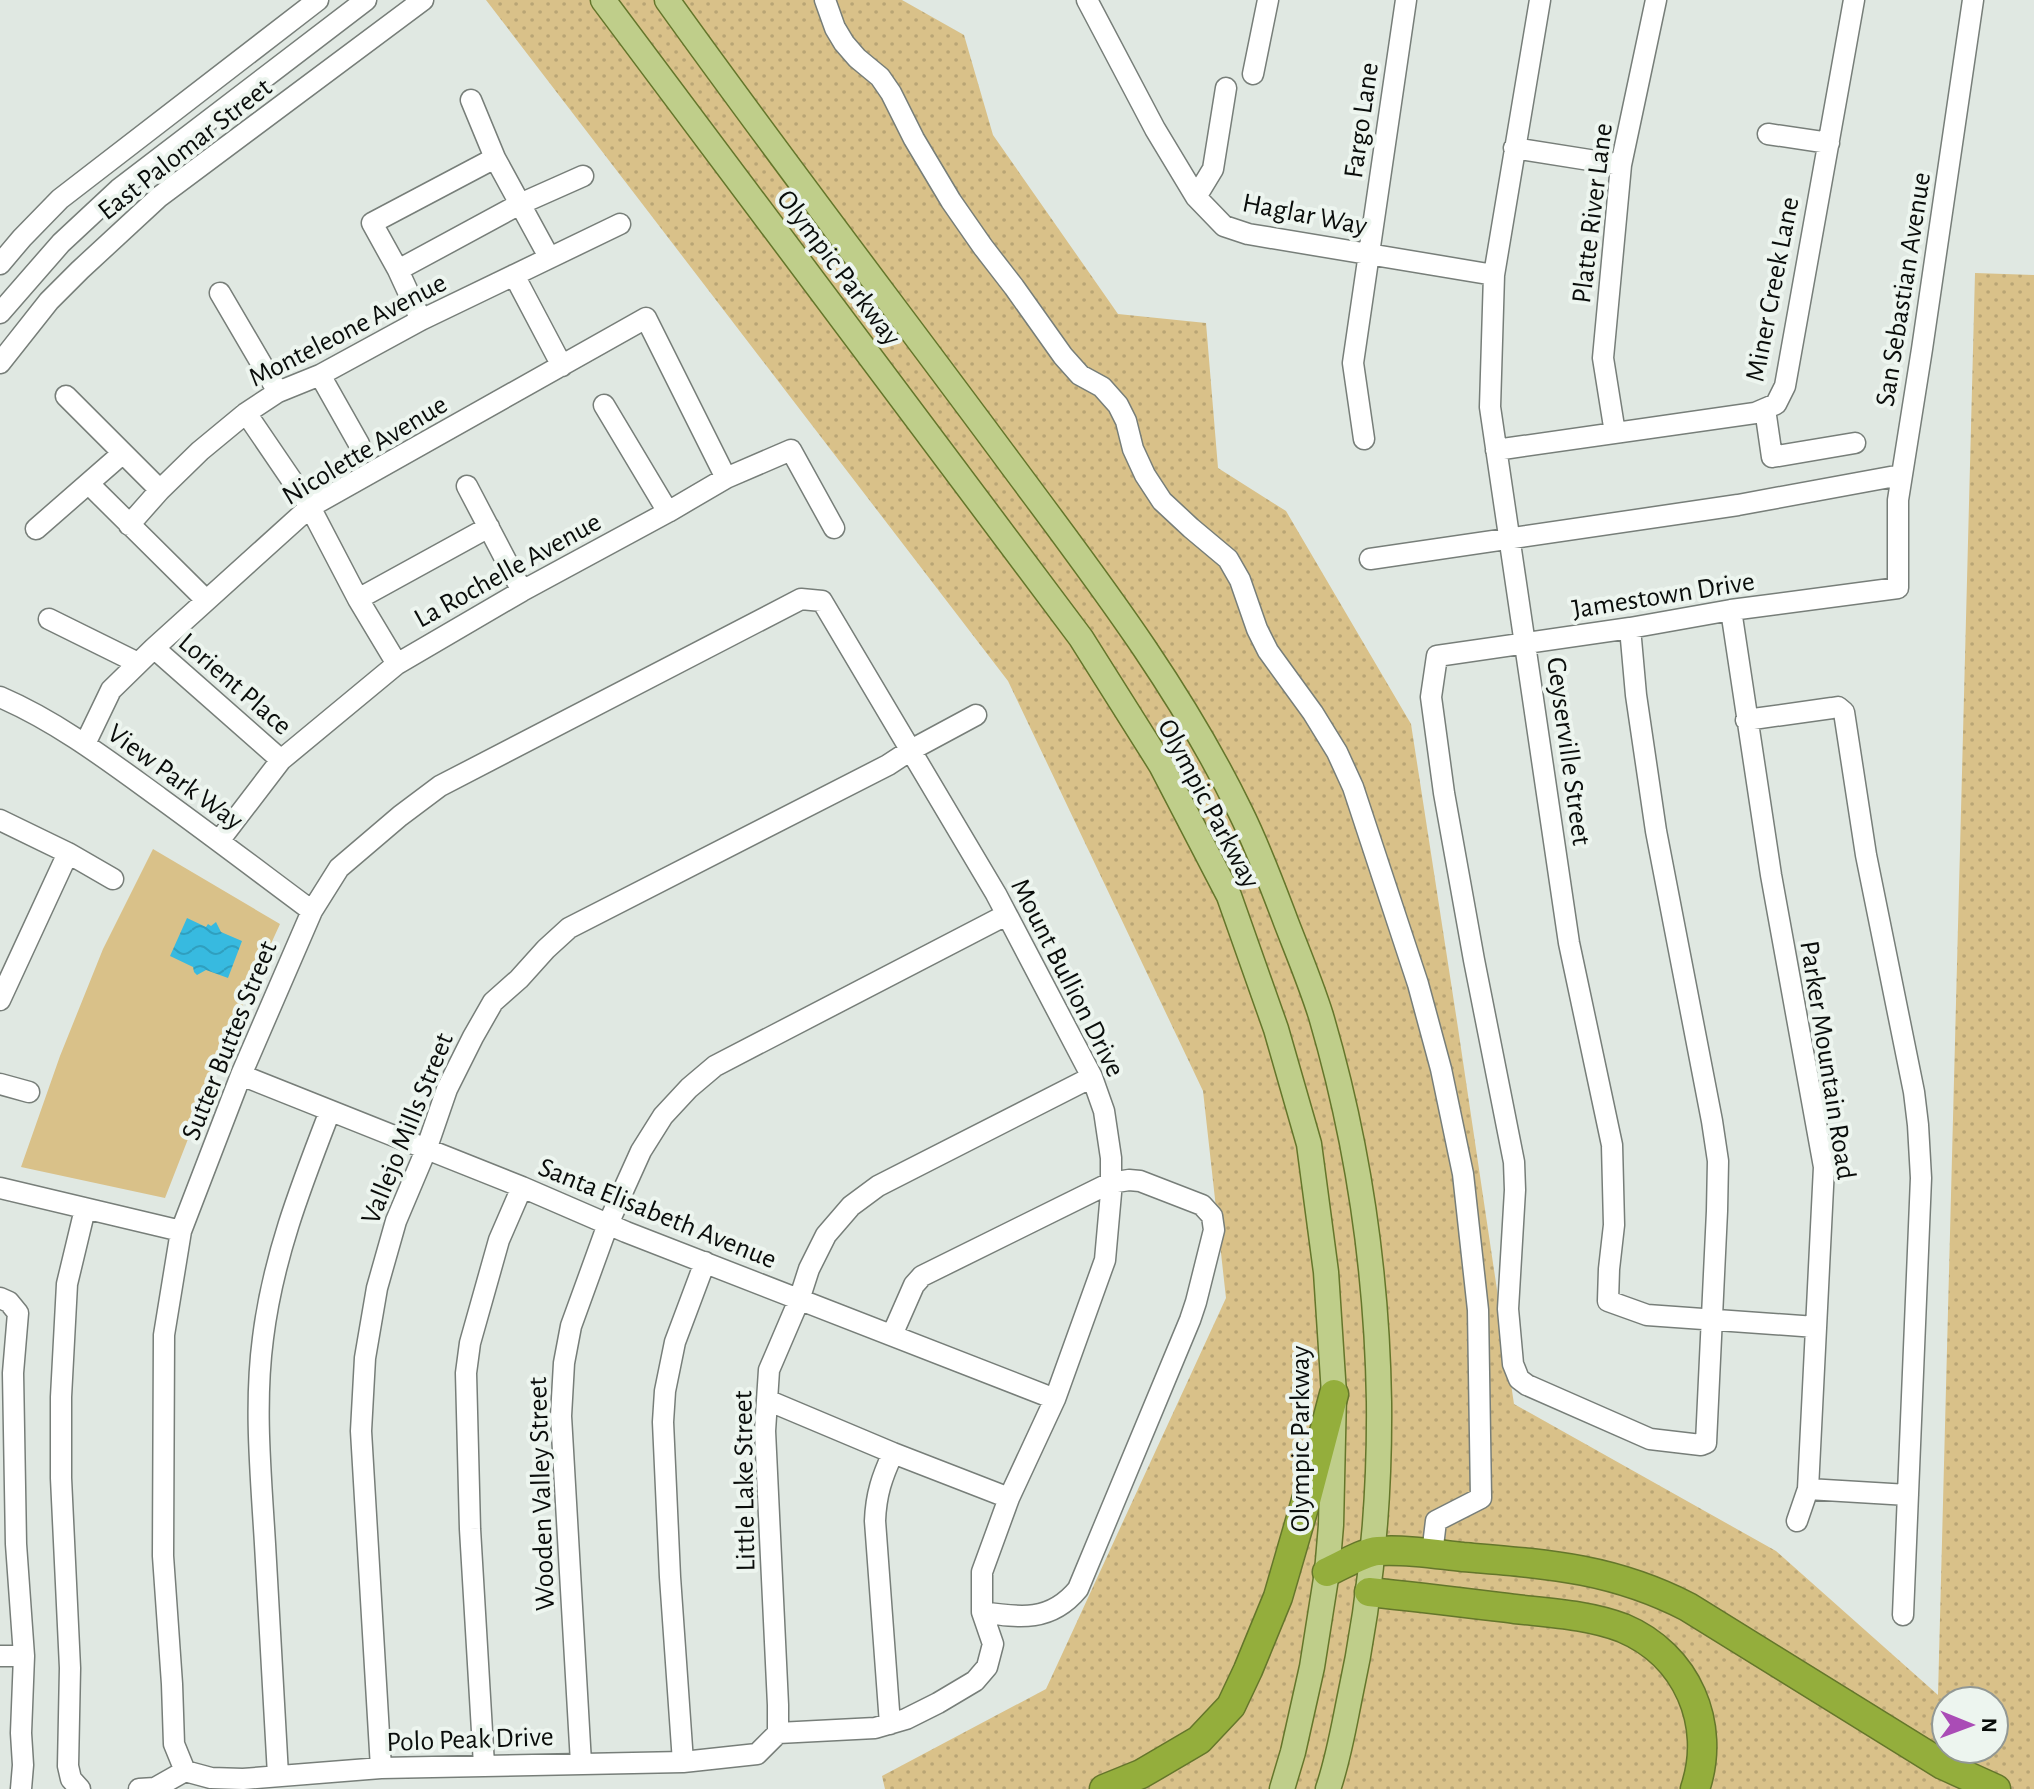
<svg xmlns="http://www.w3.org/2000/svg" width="2034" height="1789" font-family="'Alegreya Sans',sans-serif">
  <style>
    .grass { fill: url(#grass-dots); fill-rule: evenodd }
    .park { fill: #d9c189 }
    .water { fill: url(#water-waves) }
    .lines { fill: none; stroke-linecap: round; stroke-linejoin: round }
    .minor-casing { stroke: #777e79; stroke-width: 23 }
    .major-casing { stroke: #64762b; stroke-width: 27 }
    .highway-casing { stroke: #64762b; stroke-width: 31 }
    .minor { stroke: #fff; stroke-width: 20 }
    .major { stroke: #bfce8a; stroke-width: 24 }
    .highway { stroke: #94ae3c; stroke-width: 28 }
    .labels { text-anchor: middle; stroke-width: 8; stroke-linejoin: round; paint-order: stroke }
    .street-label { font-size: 28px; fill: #0a0d0b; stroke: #edf5ef }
  </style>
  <defs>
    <pattern id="grass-dots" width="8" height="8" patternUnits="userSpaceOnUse" patternTransform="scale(2)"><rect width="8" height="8" fill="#d9c189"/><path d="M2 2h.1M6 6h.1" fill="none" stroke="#b9a575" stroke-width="1.8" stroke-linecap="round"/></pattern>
    <pattern id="water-waves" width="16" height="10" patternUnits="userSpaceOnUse" patternTransform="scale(2)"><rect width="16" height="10" fill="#37bae0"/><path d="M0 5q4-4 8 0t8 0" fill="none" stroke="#2f9fbf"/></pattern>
  </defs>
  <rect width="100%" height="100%" fill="#e0e8e2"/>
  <path class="grass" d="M 486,0 L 902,0 L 964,35 L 993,135 L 1118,314 L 1206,323 L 1218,468 L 1286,511 L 1411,724 L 1458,1028 L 1514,1404 L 1776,1551 L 1938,1695 L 1975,273 L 2034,275 L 2034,1789 L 885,1789 L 882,1776 L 1046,1689 L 1226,1298 L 1203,1091 L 1008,681 ZM 1946,1701 L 1994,1701 L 1994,1749 L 1946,1749 Z"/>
  <path class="park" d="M 153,849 L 280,924 L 225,1044 L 165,1198 L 21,1167 L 60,1056 L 103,949 Z"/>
  <path class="water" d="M 187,918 L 206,927 L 208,924 L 211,926 L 216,922 L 221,932 L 242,941 L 228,978 L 206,970 L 197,975 L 194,972 L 193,967 L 170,956 Z"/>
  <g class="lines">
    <g class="minor-casing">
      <path id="minor" d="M 825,0 L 835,28 L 844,43 L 857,58 L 880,77 L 891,93 L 914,139 L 951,201 L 983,247 L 1014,287 L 1063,356 L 1080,375 L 1102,387 L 1118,405 L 1126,421 L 1133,449 L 1145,475 L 1162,501 L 1191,528 L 1228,559 L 1240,580 L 1257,629 L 1268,651 L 1313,713 L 1337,752 L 1353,787 L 1418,984 L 1441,1069 L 1463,1174 L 1478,1310 L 1481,1498 L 1436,1521 L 1432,1554
        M 1087,0 L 1155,129 L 1196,197 L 1224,226 L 1248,234 L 1494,275
        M 1540,0 L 1494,275 L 1490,407 L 1569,943 L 1612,1145 L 1614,1225 L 1609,1269 L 1608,1301 L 1647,1315 L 1816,1327
        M 1253,74 L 1268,0
        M 471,100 L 495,158 L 549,257
        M 1768,134 L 1829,143
        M 1514,148 L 1621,165
        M 1196,197 L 1213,169 L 1226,88
        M 0,264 L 22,238 L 60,199 L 318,0
        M 398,270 L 520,204 L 583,176
        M 514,275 L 562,366
        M 220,293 L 278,392
        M 0,313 L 61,243 L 119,189 L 366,0
        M 421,320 L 398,270 L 372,223 L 495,158
        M 0,363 L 49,301 L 80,270 L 159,197 L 423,0
        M 320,375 L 359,444
        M 66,396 L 160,490
        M 604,405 L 668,512
        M 1765,409 L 1772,457 L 1855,443
        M 246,413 L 310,507 L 358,599 L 397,664
        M 1615,433 L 1603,358 L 1621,165 L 1656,0
        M 1364,439 L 1353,363 L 1406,0
        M 1496,450 L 1755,413 L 1776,404 L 1785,386 L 1854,0
        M 89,484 L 206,600
        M 467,486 L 522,591
        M 129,525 L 160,490 L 200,451 L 246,413 L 278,392 L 320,375 L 421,320 L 620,224
        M 36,529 L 123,453
        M 1370,559 L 1738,505 L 1901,475
        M 358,599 L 489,527
        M 1731,610 L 1771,875 L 1824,1167 L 1808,1489 L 1797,1521
        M 49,619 L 138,663
        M 1630,628 L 1636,695 L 1656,831 L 1712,1121 L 1718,1161 L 1717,1211 L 1706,1443 L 1701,1445 L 1650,1439 L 1527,1385 L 1519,1379 L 1513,1364 L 1508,1309 L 1515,1190 L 1514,1162 L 1474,960 L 1444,793 L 1431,697 L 1437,656 L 1630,628 L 1731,610 L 1898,588 L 1898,500 L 1922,349 L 1973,0
        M 154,648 L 281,760
        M 0,697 C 58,722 109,761 160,798 C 211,835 261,873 312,911
        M 1746,720 L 1832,708 L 1838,707 L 1844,712 L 1866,855 L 1914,1092 L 1918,1125 L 1921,1178 L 1903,1615
        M 85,744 L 111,690 L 154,648 L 310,507 L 646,318 L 726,478
        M 0,820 L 68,853 L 113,879
        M 219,841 L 281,760 L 397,664 L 522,591 L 668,512 L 726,478 L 791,450 L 834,528
        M 0,1000 L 68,853
        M 241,1075 L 522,1187 L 626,1232 L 1055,1399
        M 0,1084 L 29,1092
        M 0,1188 L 181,1231
        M 0,1298 L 9,1302 L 18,1313 L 13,1373 L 16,1544 L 24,1656 L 21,1733 L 23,1765 L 21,1789
        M 892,1335 L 914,1285 L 922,1276 L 1110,1183 L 1129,1180 L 1140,1181 L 1202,1205 L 1212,1216 L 1214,1230 L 1196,1302 L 1190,1320 L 1078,1589 C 1051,1622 1020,1618 982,1612
        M 767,1400 L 893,1453 L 1009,1498
        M 1808,1489 L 1908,1495
        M 0,1656 L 24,1656
        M 890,1724 L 875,1521 C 876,1494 882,1477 893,1453
        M 683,1762 L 670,1577 L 663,1422 L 665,1391 L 675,1342 L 705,1262
        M 581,1763 L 561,1416 L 564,1363 L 571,1326 L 608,1224 L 641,1151 L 663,1116 L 689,1088 L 715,1066 L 1006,915
        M 484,1765 L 470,1529 L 466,1373 L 470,1343 L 499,1240 L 522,1187
        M 381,1768 L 361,1431 L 365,1358 L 377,1288 L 396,1221 L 426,1150 L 447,1089 L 473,1037 L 493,1002 L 519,979 L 546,949 L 569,928 L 888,765 L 911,750 L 976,715
        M 185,1771 L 174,1744 L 172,1684 L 163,1556 L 164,1335 L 181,1231 L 241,1075 L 312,911 L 339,868 L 400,816 L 440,786 L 801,599 L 822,601 L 996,894 L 1092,1077 L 1104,1111 L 1111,1158 L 1111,1193 L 1105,1260 L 1055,1399 L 1009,1498 L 982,1572 L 982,1612 L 993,1644 L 987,1667 L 975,1681 L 938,1703 L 906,1719 L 875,1728 L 778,1733
        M 185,1771 L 211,1778 L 243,1779 L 381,1768 L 683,1762 L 757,1754 L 778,1733 L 778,1705 L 765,1431 L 769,1370 L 799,1300 L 809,1269 L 826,1235 L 851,1206 L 878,1186 L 1092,1077
        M 278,1775 C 274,1698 270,1621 265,1544 C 261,1476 254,1406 263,1338 C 273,1257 301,1186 330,1111
        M 80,1789 L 71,1779 L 68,1766 L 70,1668 L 61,1478 L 61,1397 L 67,1284 L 85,1209
        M 139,1789 L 155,1788 L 185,1771"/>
    </g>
    <g class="major-casing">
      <path id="major" d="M 603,0 L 1081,638 L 1161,765 L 1229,896 L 1276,1029 L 1309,1144 L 1326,1272 L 1334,1394 L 1331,1525 L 1327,1572 L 1312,1667 L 1293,1752 L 1282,1789
        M 667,0 C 778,155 894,306 1008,460 C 1091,572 1179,685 1240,811 C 1258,847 1272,885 1286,922 C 1298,953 1311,984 1321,1016 C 1358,1142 1377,1272 1379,1402 C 1380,1505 1371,1601 1349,1701 C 1343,1731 1338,1760 1328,1789"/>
    </g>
    <g class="highway-casing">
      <path id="highway" d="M 1327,1572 C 1341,1566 1364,1552 1378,1551 C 1406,1549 1435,1554 1463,1557 C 1547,1564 1612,1568 1688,1607 L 1943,1765 L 1996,1789
        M 1369,1592 C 1418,1597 1466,1603 1515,1609 C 1551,1613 1589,1615 1623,1628 C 1687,1655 1717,1724 1695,1789
        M 1104,1789 L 1141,1774 L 1199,1740 L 1231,1706 L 1248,1670 L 1278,1597 L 1307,1497 L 1334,1394"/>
    </g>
    <use href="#minor" class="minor"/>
    <use href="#major" class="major"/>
    <use href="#highway" class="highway"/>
  </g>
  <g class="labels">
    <g class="street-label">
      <text transform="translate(1360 120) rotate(-82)" y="10">Fargo Lane</text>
      <text transform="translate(184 148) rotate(-38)" y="10">East Palomar Street</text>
      <text transform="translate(1305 213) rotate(11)" y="10">Haglar Way</text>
      <text transform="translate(1591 213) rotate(-83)" y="10">Platte River Lane</text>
      <text transform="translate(840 267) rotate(53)" y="10">Olympic Parkway</text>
      <text transform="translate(1771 289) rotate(-79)" y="10">Miner Creek Lane</text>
      <text transform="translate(1902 289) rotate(-81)" y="10">San Sebastian Avenue</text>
      <text transform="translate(347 329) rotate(-27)" y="10">Monteleone Avenue</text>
      <text transform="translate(364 449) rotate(-31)" y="10">Nicolette Avenue</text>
      <text transform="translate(507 569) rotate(-29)" y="10">La Rochelle Avenue</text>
      <text transform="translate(1663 594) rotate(-9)" y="10">Jamestown Drive</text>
      <text transform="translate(236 683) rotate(41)" y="10">Lorient Place</text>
      <text transform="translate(1570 751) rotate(82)" y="10">Geyserville Street</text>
      <text transform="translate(176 776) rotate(36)" y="10">View Park Way</text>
      <text transform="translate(1210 803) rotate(62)" y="10">Olympic Parkway</text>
      <text transform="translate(1069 977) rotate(63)" y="10">Mount Bullion Drive</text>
      <text transform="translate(228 1040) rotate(-68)" y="10">Sutter Buttes Street</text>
      <text transform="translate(1829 1060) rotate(81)" y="10">Parker Mountain Road</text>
      <text transform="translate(406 1128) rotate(-68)" y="10">Vallejo Mills Street</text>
      <text transform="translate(658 1212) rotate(22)" y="10">Santa Elisabeth Avenue</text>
      <text transform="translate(1299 1439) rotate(-90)" y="10">Olympic Parkway</text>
      <text transform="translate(743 1481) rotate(-91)" y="10">Little Lake Street</text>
      <text transform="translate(540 1494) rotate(-92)" y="10">Wooden Valley Street</text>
      <text transform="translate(470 1738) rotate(-2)" y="10">Polo Peak Drive</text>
    </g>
  </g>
  <g transform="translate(1970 1725) rotate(91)"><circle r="38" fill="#edf5ef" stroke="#929894" stroke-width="2"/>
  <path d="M0-6L14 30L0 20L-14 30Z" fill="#aa4cb6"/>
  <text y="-12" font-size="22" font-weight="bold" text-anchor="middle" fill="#0a0d0b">N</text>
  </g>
</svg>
